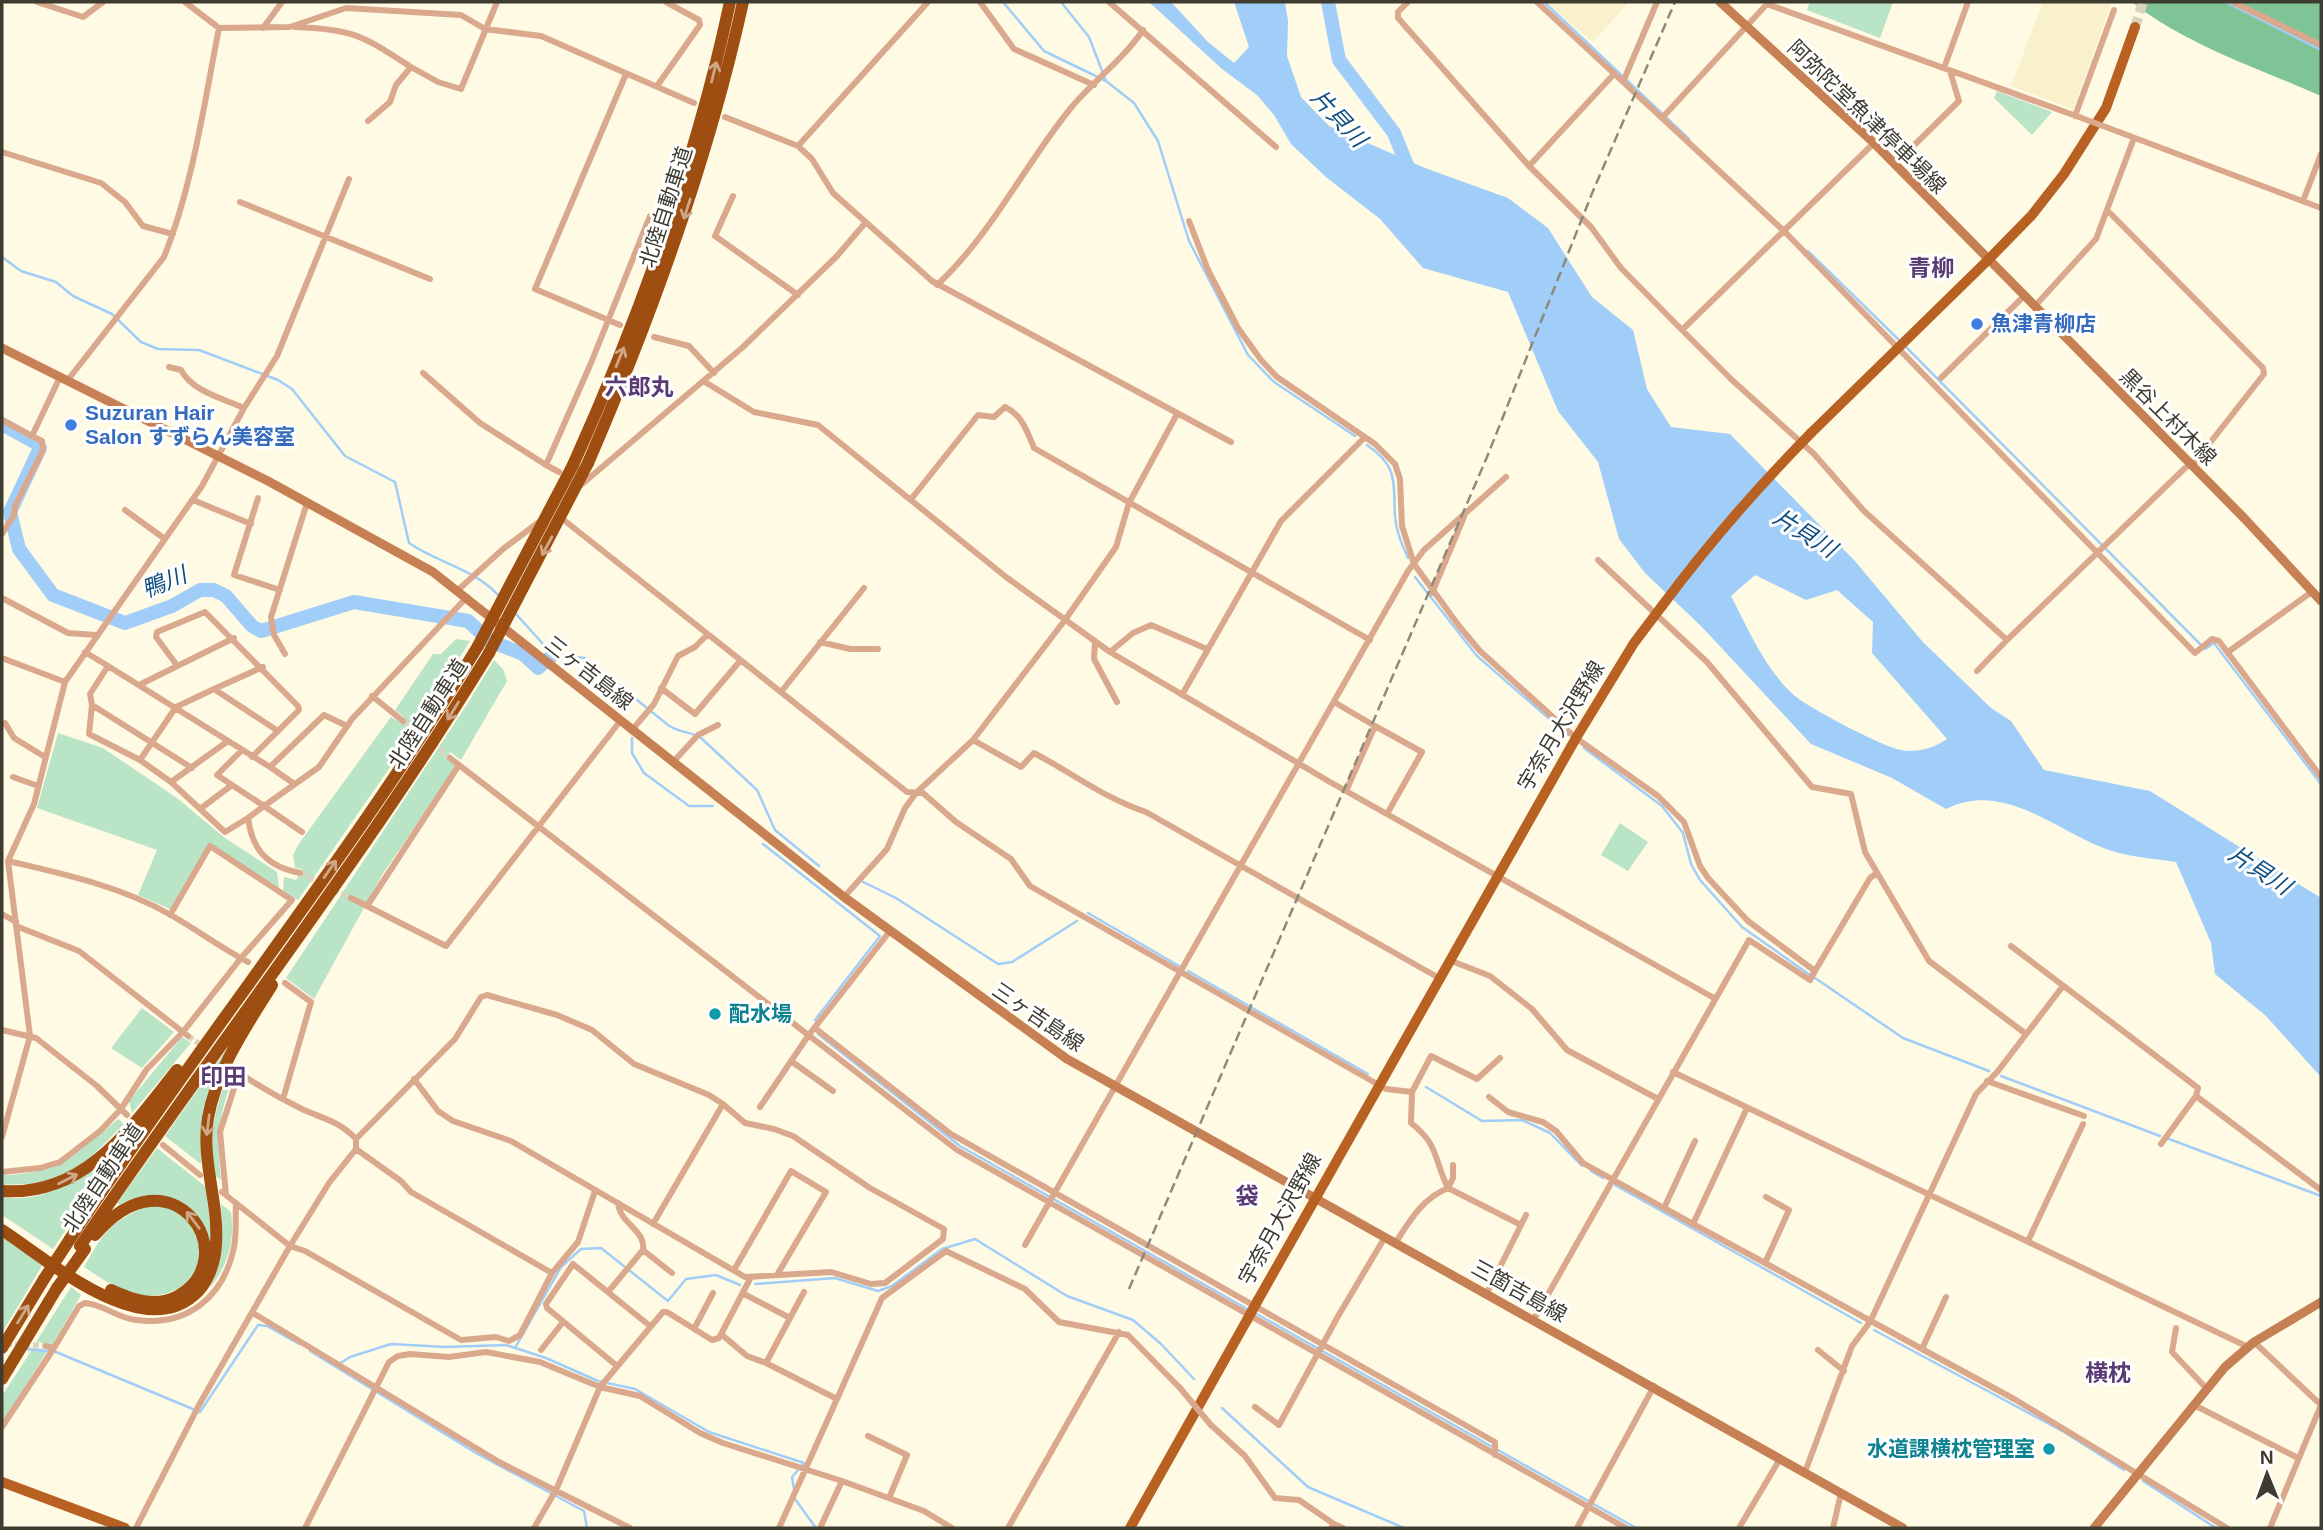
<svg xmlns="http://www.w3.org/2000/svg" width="2323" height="1530" font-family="Arial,'Noto Sans JP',sans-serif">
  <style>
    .built { fill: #f8f1cc }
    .green { fill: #bae4c6 }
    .forest { fill: #7fc496 }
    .water { fill: #a1cef9; fill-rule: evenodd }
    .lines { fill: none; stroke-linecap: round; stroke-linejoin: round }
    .stream { stroke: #a1cef9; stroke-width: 2.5 }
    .river { stroke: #a1cef9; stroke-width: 14 }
    .street-tunnel { stroke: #d8d4bf; stroke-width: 6; stroke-dasharray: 6 3; stroke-linecap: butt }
    .primary-tunnel { stroke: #d8d4bf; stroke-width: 10; stroke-dasharray: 10 5; stroke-linecap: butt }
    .street { stroke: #daa88c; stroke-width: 6 }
    .secondary { stroke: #c78054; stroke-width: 9 }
    .primary { stroke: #b86123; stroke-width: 10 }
    .highway { stroke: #9d4e10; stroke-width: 12 }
    .rail { stroke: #8d8a7a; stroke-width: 2.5; stroke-dasharray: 10 5; stroke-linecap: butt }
    .street-bridge { stroke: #daa88c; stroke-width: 6 }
    .primary-bridge { stroke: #b86123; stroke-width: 10 }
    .highway-bridge { stroke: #9d4e10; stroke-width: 12 }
    .oneway { stroke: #cea688 }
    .shop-dot { fill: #3f7fe0; stroke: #fff; stroke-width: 2.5 }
    .culture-dot { fill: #0f9aa8; stroke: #fff; stroke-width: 2.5 }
    .labels { text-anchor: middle; stroke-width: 6; stroke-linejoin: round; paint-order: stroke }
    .street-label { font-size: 21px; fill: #3e3c31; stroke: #fff }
    .shop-label { font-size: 21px; font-weight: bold; fill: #366cbe; stroke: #fff; text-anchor: start }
    .culture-label { font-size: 21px; font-weight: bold; fill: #0d838f; stroke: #fff; text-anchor: start }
    .water-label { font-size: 23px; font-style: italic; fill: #104f80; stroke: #fff }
    .neighbourhood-label { font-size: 23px; font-weight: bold; fill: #593b75; stroke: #fff }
  </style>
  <rect width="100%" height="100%" fill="#fffae3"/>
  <path class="built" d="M 1546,2 L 1629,2 L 1593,42 Z
    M 2043,2 L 2112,2 L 2073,109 L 2011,86 Z"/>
  <path class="green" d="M 1810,2 L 1893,2 L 1880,38 L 1807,10 Z
    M 1997,91 L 2052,112 L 2032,135 L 1994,98 Z
    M 456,639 L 470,641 L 402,750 L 298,900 L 283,891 L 284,877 L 296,880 L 302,869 L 295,868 L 293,855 L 298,845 L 391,717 L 400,722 L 404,717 L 395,710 L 433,654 L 441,654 Z
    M 494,660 L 503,669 L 507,681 L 461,760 L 450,752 L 446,757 L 456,767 L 382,875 L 314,999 L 286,978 L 468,703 Z
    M 58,733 L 103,748 L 177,798 L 225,838 L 277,872 L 279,889 L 210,843 L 170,909 L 138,895 L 157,850 L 37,808 Z
    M 1620,823 L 1648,842 L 1628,871 L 1601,855 Z
    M 142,1008 L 174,1032 L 142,1068 L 111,1048 Z
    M 182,1037 L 191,1043 L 132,1113 L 129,1101 Z
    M 226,1050 C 210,1089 202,1122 201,1164 L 165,1136 Z
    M 229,1071 L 234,1078 C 218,1110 217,1144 221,1180 L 214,1175 C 210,1130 214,1112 229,1071 Z
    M 118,1119 L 124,1124 L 82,1166 L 49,1183 L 2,1185 L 2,1175 C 52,1176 82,1150 118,1119 Z
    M 127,1138 L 53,1249 L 2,1215 L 2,1197 C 54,1205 90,1170 127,1138 Z
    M 157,1148 L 206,1187 L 212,1246 C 206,1241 206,1230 201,1222 C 185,1191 147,1190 120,1205 L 117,1203 Z
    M 221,1204 L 231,1212 C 235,1241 228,1266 209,1289 C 224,1261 223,1235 221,1204 Z
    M 150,1205 C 157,1206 170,1206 176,1210 C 224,1239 195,1311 130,1293 C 114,1288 98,1276 84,1267 C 105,1230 110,1222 150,1205 Z
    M 2,1235 L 43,1264 L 2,1333 Z
    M 71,1287 L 81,1295 L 53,1344 L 36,1342 Z
    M 33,1348 L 48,1350 L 2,1423 L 2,1396 Z"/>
  <path class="forest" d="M 2132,2 L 2321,2 L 2321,96 C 2258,68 2186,45 2132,2 Z"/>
  <path class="water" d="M 1149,2 L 1171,2 L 1208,42 L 1234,63 L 1249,47 L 1234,2 L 1285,2 L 1288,21 L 1287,56 L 1301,97 L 1329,126 L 1425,168 L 1508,198 L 1548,228 L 1592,297 L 1633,330 L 1647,389 L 1671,427 L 1730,434 L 1854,560 L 1922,641 L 1991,708 L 2011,721 L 2044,770 L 2150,791 L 2321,898 L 2321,1077 L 2266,1016 L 2215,974 L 2211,943 L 2176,862 C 2152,858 2123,857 2101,847 C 2052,827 2001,781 1946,809 L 1892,778 L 1811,744 L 1701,626 L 1645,573 L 1619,539 L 1598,462 L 1558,411 L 1508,292 L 1423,268 L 1380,219 L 1326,177 L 1291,144 L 1274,115 L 1257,95 L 1222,69 ZM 1755,575 L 1806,600 L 1837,590 L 1873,622 L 1872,653 L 1947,739 C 1934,748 1917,753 1901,750 C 1881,746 1811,709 1795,696 C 1766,671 1748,629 1731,596 Z"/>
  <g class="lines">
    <path class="stream" d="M 1003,2 L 1044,51 L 1106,81 L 1134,103 L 1158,141 L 1189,241 L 1248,355 L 1274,382 L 1355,436
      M 1061,2 L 1089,37 L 1106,81
      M 1544,2 L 1689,139
      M 2226,2 L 2321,50
      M 1808,251 L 1901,342
      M 2,257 L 21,271 L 56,282 L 73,296 L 112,314 L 141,342 L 158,349 L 199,350 L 278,380 L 292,389 L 345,456 L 395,482 L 409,543 C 438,563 475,569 499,596
      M 1906,347 L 2205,649 L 2214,643 L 2321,784
      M 1367,445 C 1399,467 1393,482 1395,516 C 1396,532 1402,544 1408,558
      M 1415,577 L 1477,656 L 1568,735
      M 516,614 L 553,655 L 585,658 L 668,725 C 679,733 690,731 701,738 L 757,790 L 775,830 L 819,866
      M 632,738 L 632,753 L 644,773 L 689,806 L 713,806
      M 1584,748 L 1662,806 L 1683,833 L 1691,864 L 1700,880 L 1742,927 L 1810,975
      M 763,844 L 880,936 L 815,1020
      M 863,882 L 896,898 L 998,964 L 1012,962 L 1077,921
      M 1088,913 L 1179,966
      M 1188,971 L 1368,1074
      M 1815,978 L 1903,1038 L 1989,1071
      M 818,1034 L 960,1146 L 1249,1310
      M 2001,1076 L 2160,1136
      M 1426,1087 L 1482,1121 L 1522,1120 L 1550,1133 L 1582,1166
      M 2169,1139 L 2321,1196
      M 1591,1171 L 1603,1178
      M 1615,1185 L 1861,1323
      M 755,1284 L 835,1278 L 878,1291 L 892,1286 L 942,1249 L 975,1239 L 1067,1296 L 1133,1320 L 1161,1344 L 1194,1379
      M 1255,1313 L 1636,1528
      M 1874,1330 L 2064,1432 L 2124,1470
      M 515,1348 L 561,1267 L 581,1249 L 601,1248 L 668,1301 L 686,1279 L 716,1275 L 740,1285
      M 26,1349 L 56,1352 L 200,1412 L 258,1325 L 267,1326 L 299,1344
      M 310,1351 L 476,1453 L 584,1511 L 587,1528
      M 339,1364 L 350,1357 L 391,1344 L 445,1347 L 506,1345 L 546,1358 L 598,1381 L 635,1389 L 709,1432 L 804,1463 L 792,1477 L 794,1489
      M 1222,1408 L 1308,1487 L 1404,1528
      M 2143,1481 L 2216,1528
      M 795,1499 L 816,1528"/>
    <path class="river" d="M 1328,2 L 1339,60 L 1394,133 L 1411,175
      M 2,424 L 36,443 L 40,448 L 10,512 L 19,549 L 53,595 L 125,623 L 172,606 L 200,590 L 214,590 L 226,596 L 252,626 L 261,631 L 354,602 L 468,621 L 490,641 L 523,654 L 538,668 L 553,655"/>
    <path class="street-tunnel" d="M 403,721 L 423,737
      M 432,744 L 450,758
      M 300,873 L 320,883
      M 333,890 L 351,898
      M 188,1036 L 204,1047
      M 6,1344 L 46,1346"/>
    <path class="primary-tunnel" d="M 2135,27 L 2143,2"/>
    <path class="street" d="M 37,2 L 83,17 L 103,2
      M 185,2 L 219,28 L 290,27 L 346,8 L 461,15 L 485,29 L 541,36 L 694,103
      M 980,2 L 1014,49 L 1094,85
      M 1109,2 L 1276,147
      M 1408,2 L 1398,12 L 1398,18 L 1529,166 L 1614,74
      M 1537,2 L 1784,231 L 2195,653 L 2212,639 L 2219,641 L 2321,777
      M 2233,2 L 2321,45
      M 295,27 C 354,29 363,36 411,67
      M 263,28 L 282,2
      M 1944,68 L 1968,2
      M 1623,82 L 1657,2
      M 657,86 L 700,25 L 699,20 L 666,2
      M 2075,116 L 2114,10
      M 725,117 L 798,146 L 812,159 L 833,193 L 932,281 L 1231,442
      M 1662,118 L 1767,4 L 2079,117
      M 368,121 L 390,102 L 396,85 L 411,67 L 438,82 L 461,89 L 497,2
      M 2119,132 L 2321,208
      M 798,146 L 928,2
      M 2,152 L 101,183 L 125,202 L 143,226 L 173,234
      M 1895,164 L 1959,101 L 1950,71
      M 1529,166 L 1591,227 L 1621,268 L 1682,330 L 1874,143
      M 733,196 L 715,236 L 798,295
      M 2303,201 L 2321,154
      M 240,202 L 430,279
      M 1189,221 L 1208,270 L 1238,328 L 1261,360 L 1277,377 L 1375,444 L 1395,464 L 1400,479 L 1402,526 L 1414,564 L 1459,626 L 1480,651 L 1576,738 L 1658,796 L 1684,822 L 1700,866 L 1708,878 L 1748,921 L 1815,971 L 1870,878 L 1877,873
      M 937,285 C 991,235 1024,166 1070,109 C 1093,81 1123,60 1143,30
      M 2035,306 L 2096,239 L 2134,138
      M 620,325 L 535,289 L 626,74
      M 1682,330 L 1732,380 L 1814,454 L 1864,511 L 2007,640 L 2185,468 L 2195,462 L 2264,374 L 2263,368 L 2107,210
      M 654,337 L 689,346 L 714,373
      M 169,367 L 181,370 C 193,392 222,398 244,408
      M 423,373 L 480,423 L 546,465
      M 1941,378 L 2024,296
      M 67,381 L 164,257 C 193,185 204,104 219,28
      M 705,382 L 754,412 L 818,425 L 1006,577 L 1110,652 L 1330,782 L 1714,998
      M 2,420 L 32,436
      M 559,472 L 546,465 L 591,363 L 650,216
      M 581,485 L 743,347 L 837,256 L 866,222
      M 258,498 L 234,575 L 280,590
      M 912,498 L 978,415 L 994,417 L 1005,407 C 1022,415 1027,431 1034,448 L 1370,640
      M 193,500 L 251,524
      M 125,510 L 165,539
      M 560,517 L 907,792 L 923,793 L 956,822 L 1011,859 L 1030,886 L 1386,1089 L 1412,1092 L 1411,1123 C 1439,1145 1433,1157 1448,1188 C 1422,1199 1411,1219 1396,1242
      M 2,534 L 14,515 L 15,506 L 43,450 L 42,441 L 32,436 L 60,377
      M 1598,560 L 1707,662 L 1812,787 L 1851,794 L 1865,852 L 1929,961 L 2026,1034
      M 458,590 L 503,549 L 539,522
      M 1432,593 L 1464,517
      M 2,598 L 68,633 L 96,635
      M 1095,641 L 1094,659 L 1117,702
      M 820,642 L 850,649 L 878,649
      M 85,652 L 108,666 L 90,694 L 92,705 L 192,768
      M 1110,652 L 1133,633 L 1151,625 L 1207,649
      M 2228,652 L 2313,591
      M 285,654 L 274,635 L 271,617 L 307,503
      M 2,658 L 65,682
      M 176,664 L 156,637 L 157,632 L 205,612 L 298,706 L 299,710 L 252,757
      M 108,666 L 270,767 L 324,715 L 347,726
      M 1977,671 L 2007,640
      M 139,685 L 234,638
      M 661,688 L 695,714 L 740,661
      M 214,689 L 263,667
      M 781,692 L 864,588
      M 1182,695 L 1281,521 L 1365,437
      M 372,696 L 403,721
      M 1334,702 L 1375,726 L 1346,791
      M 92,705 L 89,734 L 140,760 L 171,782 L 225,832 L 248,818
      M 5,723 L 14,738 L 45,757
      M 1375,726 L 1422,752 L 1387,814
      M 632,730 L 654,704 L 678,656 L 695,647 L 707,635
      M 973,740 L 1021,767 L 1034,753 C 1072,773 1106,799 1146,812 L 1439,978
      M 450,758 L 957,1150 L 1626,1528
      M 140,760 L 176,707 L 214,689 L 278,731
      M 673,762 L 698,735 L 718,725
      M 270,767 L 293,783
      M 13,777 L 38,786
      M 171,782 L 228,741
      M 232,785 L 217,775 L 242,750
      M 200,809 L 232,785 L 264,806 L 319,767 L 352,719 L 467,597
      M 8,861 C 63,874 120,886 169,914 C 196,929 221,948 248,962
      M 300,873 C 268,867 252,850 248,818 L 264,806 L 302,832
      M 844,897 L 887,849 L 905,808 L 916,793 L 973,740 L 1065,620 L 1116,547 L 1129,503 L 1177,414
      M 351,898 L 446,946 L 621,720
      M 367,906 L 459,765
      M 2,914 L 16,922
      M 16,926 L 79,951 L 188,1036
      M 2011,946 L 2198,1088 L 2196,1096 L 2321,1190
      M 1449,960 L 1490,976 L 1532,1009 L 1567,1050 L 1658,1099
      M 815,1028 L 951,1134 L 1495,1442 L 1495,1455
      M 2,1030 L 36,1038 L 97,1086 L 127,1115
      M 791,1061 L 833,1091
      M 232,1068 C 255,1084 279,1098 304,1110 C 325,1119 340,1122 356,1139
      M 1673,1072 L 2248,1347
      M 414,1079 L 438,1111 L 453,1121 L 511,1141 L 745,1277 L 831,1272 L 871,1284 L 885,1283 L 943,1239 L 944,1229 L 870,1188 L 793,1136 L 774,1129 L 745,1123 L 723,1104
      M 1987,1081 L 2084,1116
      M 1412,1092 L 1431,1056 L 1477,1079 L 1500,1058
      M 1489,1097 L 1508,1112 L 1543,1122 L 1556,1131 L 1583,1163 L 1664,1208 L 1695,1141
      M 283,1099 L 311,1002 L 285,983
      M 760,1107 L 808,1036 L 890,931
      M 2,1137 L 30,1036 L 8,861 L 34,804 L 65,682 L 202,486 L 244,408 L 277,356 L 349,179
      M 2161,1144 L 2196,1096
      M 163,1145 L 200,1175
      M 356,1149 L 401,1181 L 411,1192 L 552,1273
      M 1453,1165 L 1453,1178 L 1448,1188 L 1521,1225
      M 2,1172 L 40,1168 L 60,1162 L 100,1131 L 121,1109 L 147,1069 L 183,1032 L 241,958 L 292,900 L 210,846 L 170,915
      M 222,1192 L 290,1246 L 305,1251 L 461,1340 L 496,1337 L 509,1341 L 520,1335 L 552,1273 L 578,1242 L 595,1191
      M 226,1195 L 220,1132 L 239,1073
      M 1664,1208 L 1693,1224 L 1747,1108
      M 1693,1224 L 1765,1263 L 1789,1210 L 1766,1197
      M 2028,1241 L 2083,1124
      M 1025,1245 L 1408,571 L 1424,550 L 1506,477
      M 643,1250 L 672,1273
      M 1765,1263 L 1922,1349 L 1946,1297
      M 734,1270 L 791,1171 L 826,1192 L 777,1275
      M 608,1292 L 643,1250 C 646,1230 620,1224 618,1203
      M 1487,1293 L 1526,1215
      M 744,1294 L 790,1318 L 804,1292
      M 253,1313 L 499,1462 L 630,1528
      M 1534,1319 L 1749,940 L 1810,980 L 1815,971
      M 2176,1328 L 2172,1352 L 2207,1389
      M 694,1329 L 713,1293
      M 721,1334 L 747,1356 L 766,1363 L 790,1318
      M 2254,1342 L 2321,1405
      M 54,1348 L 79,1306 L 85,1303 C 103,1304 117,1318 136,1320 C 187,1327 224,1297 234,1247 C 237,1232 235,1218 236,1203
      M 1922,1349 L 2016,1400 L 2227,1528
      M 541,1350 L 563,1322
      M 1818,1350 L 1844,1371
      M 766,1363 L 837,1399 L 882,1298 L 946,1251 L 1025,1289 L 1059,1322 L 1128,1335 L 1180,1388
      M 617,1366 L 547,1308 L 546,1304 L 573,1264 L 650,1326
      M 2194,1405 L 2298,1458
      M 1255,1407 L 1279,1425 L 1337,1318 L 1385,1237
      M 1211,1425 L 1245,1456 L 1275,1498 L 1299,1500 L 1334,1524
      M 2,1427 L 54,1348 L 46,1346
      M 868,1436 L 907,1455 L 889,1498
      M 1805,1472 L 1852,1346 L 1870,1322 L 1976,1094 L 1998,1071 L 2063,986
      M 842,1481 L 924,1511 L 952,1528
      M 136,1528 L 199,1405 L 290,1246 L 329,1183 L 356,1149 L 356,1139 L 455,1039 L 481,997 L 487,995 L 557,1015 L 592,1030 L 634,1064 L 709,1095 L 723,1104 L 653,1224
      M 305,1528 L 389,1362 L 398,1356 L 410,1354 L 449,1357 L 486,1352 L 540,1362 L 600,1387 L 640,1396 L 700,1433 L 723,1443 L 842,1481 L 820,1528
      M 534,1528 L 556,1490 L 600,1387 L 663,1312 L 667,1312 L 712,1340 L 719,1338 L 751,1277
      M 779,1528 L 837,1399
      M 1008,1528 L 1119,1332
      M 1331,1528 L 1334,1524 L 1343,1528
      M 1577,1528 L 1654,1386
      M 1739,1528 L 1780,1459
      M 1833,1528 L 1841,1493
      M 2270,1528 L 2321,1405"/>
    <path class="secondary" d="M 1720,2 L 1874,143 L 2244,518 L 2321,601
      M 2,348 L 268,481 L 433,572 L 844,897 L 1067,1059 L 1903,1528
      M 2094,1528 L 2225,1367 L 2254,1342 L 2321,1302"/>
    <path class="primary" d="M 1811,433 L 1988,260 L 2032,215 L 2064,174 L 2106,108 L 2135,27
      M 1258,1300 L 1576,738 L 1634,643 L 1662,606
      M 2,1482 L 125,1528
      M 1130,1528 L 1247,1320"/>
    <path class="highway" d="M 588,463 C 653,313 708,161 743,2
      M 573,465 C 640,316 696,162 730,2
      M 2,1191 C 85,1197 131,1128 177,1070
      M 2,1230 C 48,1260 140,1341 193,1296 C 208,1284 215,1263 216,1244 C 219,1202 201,1161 208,1118 C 217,1068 246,1027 272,985
      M 95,1235 C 171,1145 247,1256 178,1296 C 156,1308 132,1300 111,1290
      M 70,1239 C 202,1039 354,852 478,646
      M 80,1246 C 215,1047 364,858 489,653
      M 2,1348 L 44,1279
      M 2,1379 L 57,1288"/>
    <path class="rail" d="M 1129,1289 L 1487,457 L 1593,191 L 1675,2"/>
    <path class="street-bridge" d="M 2079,117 L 2119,132
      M 1180,1388 L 1211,1425"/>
    <path class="primary-bridge" d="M 1662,606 C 1708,544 1757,488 1811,433
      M 1247,1320 L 1258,1300"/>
    <path class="highway-bridge" d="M 478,646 L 573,465
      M 489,653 L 588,463
      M 44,1279 L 70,1239
      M 57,1288 L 85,1249"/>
  </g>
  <defs><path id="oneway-shaft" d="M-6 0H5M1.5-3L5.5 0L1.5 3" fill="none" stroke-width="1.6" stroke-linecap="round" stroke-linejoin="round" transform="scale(1.75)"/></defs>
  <g class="oneway">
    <use href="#oneway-shaft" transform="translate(714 72) rotate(-76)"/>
    <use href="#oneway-shaft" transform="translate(687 209) rotate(108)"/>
    <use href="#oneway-shaft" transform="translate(620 357) rotate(-68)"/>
    <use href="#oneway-shaft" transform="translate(547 546) rotate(118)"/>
    <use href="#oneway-shaft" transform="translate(453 711) rotate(122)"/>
    <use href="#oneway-shaft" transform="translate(330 869) rotate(-55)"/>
    <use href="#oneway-shaft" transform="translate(208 1125) rotate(97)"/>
    <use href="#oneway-shaft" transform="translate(68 1179) rotate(-27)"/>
    <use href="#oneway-shaft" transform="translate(193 1220) rotate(-127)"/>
    <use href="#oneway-shaft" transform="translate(23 1314) rotate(-58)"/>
  </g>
  <g class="shop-dot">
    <circle cx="1977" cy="324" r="7"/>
    <circle cx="71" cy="425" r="7"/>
  </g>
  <g class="culture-dot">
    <circle cx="715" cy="1014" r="7"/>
    <circle cx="2049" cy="1449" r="7"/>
  </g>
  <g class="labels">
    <g class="street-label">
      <text transform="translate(1867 117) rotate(44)" y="7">阿弥陀堂魚津停車場線</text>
      <text transform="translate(666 207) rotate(-72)" y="7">北陸自動車道</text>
      <text transform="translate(2168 417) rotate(45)" y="7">黒谷上村木線</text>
      <text transform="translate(589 673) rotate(38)" y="7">三ヶ吉島線</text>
      <text transform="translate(428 714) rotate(-57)" y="7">北陸自動車道</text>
      <text transform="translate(1561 726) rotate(-59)" y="7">宇奈月大沢野線</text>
      <text transform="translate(1038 1017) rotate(34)" y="7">三ヶ吉島線</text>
      <text transform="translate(103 1178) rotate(-56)" y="7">北陸自動車道</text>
      <text transform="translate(1280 1219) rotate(-61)" y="7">宇奈月大沢野線</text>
      <text transform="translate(1519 1291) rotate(29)" y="7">三箇吉島線</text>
    </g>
    <g class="shop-label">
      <text x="1991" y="331">魚津青柳店</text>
      <text x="85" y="420">Suzuran Hair<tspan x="85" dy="24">Salon すずらん美容室</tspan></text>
    </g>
    <g class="culture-label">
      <text x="729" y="1021">配水場</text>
      <text x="2035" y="1456" text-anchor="end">水道課横枕管理室</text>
    </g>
    <g class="water-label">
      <text transform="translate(1339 118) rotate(47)" y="8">片貝川</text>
      <text transform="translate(1805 533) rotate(32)" y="8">片貝川</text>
      <text transform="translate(164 582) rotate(-22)" y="8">鴨川</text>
      <text transform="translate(2260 870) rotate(33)" y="8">片貝川</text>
    </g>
    <g class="neighbourhood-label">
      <text x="1931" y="276">青柳</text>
      <text x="639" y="395">六郎丸</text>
      <text x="223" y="1085">印田</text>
      <text x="1247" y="1204">袋</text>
      <text x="2108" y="1381">横枕</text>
    </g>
  </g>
  <rect width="2323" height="1530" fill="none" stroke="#3e3c31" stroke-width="7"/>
  <g transform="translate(2267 1474) rotate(359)" stroke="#ffffff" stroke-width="5" paint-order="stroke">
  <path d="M0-5L12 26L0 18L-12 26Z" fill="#3e3c31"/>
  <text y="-10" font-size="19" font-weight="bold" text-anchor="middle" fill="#3e3c31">N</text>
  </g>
</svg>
